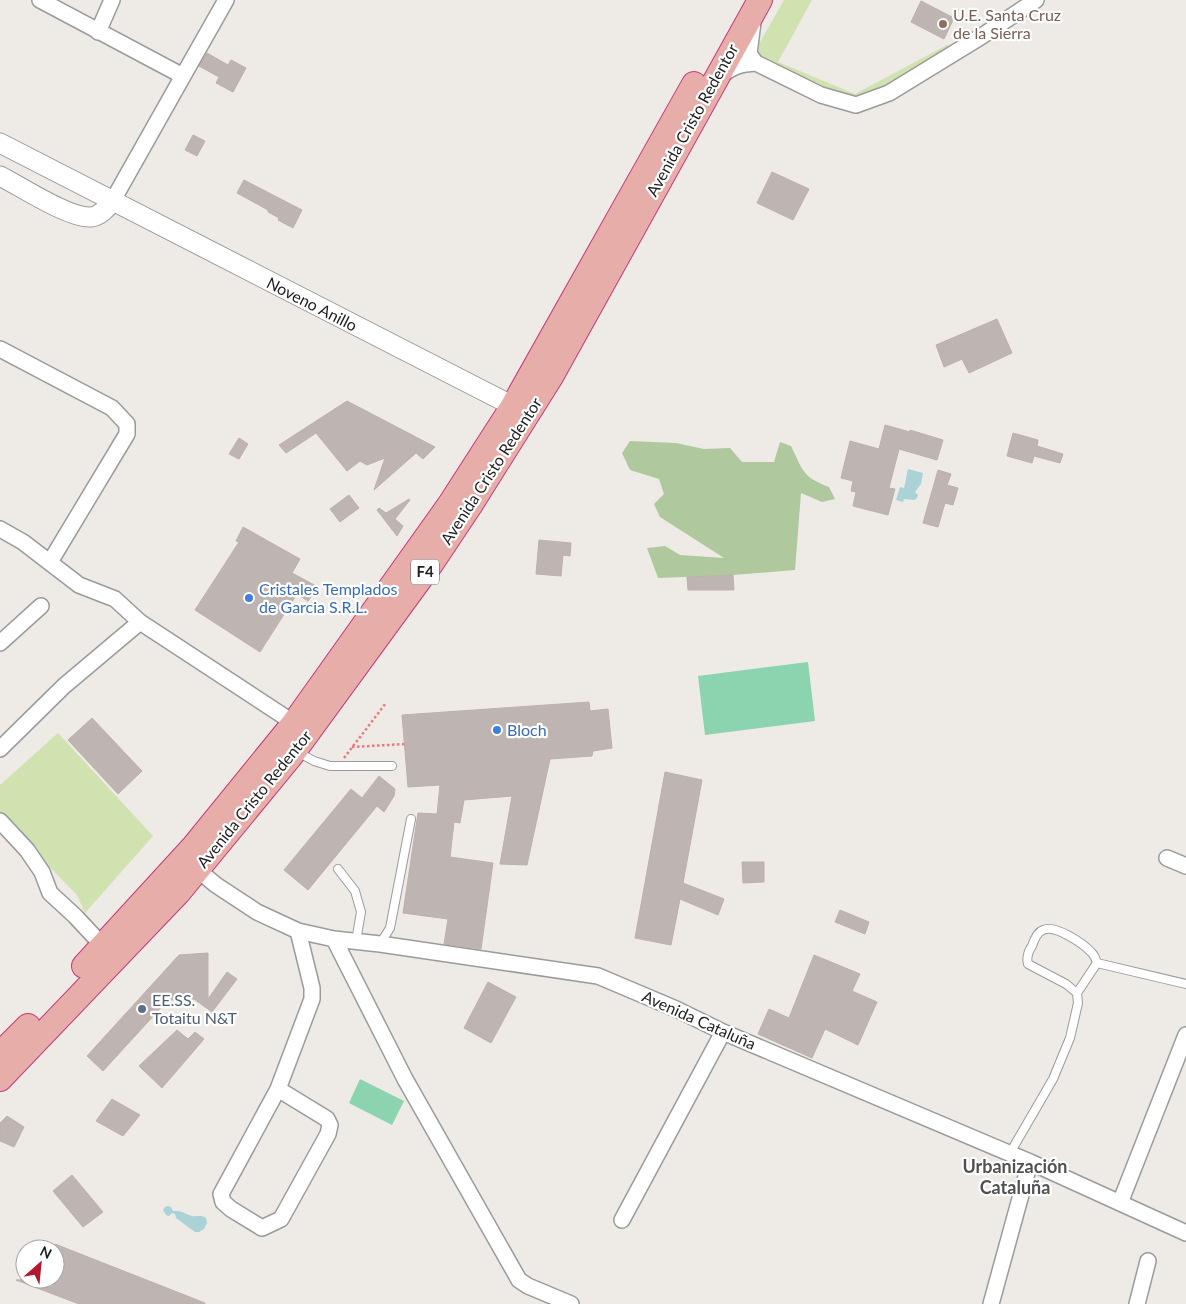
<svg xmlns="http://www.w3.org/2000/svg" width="1186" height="1304" font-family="Lato,sans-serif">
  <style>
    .grass { fill: #cfe2b0 }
    .forest { fill: #b0c89e }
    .pitch { fill: #8cd4af }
    .water { fill: #aad2d7 }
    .building { fill: #beb5b2; stroke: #beb0a9 }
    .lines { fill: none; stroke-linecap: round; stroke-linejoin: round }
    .service-casing { stroke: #9b9b9b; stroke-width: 10 }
    .minor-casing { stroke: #9b9b9b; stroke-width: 18 }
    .tertiary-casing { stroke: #9b9b9b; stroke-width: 21 }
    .trunk-casing { stroke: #c6387b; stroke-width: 26 }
    .path { stroke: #ea7a7d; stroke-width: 2.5; stroke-dasharray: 2.5 2.5; stroke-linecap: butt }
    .service { stroke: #fff; stroke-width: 8 }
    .minor { stroke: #fff; stroke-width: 15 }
    .tertiary { stroke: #fff; stroke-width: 19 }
    .trunk { stroke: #e7aea9; stroke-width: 24 }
    .education-dot { fill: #8d6e63; stroke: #fff; stroke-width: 2 }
    .shop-dot { fill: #3f7fe0; stroke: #fff; stroke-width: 2 }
    .service-dot { fill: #5c6f8a; stroke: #fff; stroke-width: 2 }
    .labels { text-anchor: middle; stroke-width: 4.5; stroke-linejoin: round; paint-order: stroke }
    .shield { fill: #fff; stroke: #626262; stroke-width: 1 }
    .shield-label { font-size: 15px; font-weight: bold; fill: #1e1e1e }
    .education-label { font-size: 16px; fill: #785e54; stroke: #fff; text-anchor: start }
    .street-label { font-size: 16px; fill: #1e1e1e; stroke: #fff }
    .shop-label { font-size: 16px; fill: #366cbe; stroke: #fff; text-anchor: start }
    .service-label { font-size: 16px; fill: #4e5e75; stroke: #fff; text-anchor: start }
    .neighbourhood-label { font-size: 18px; font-weight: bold; fill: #515151; stroke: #fff }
  </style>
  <rect width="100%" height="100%" fill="#eeeae5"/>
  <path class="grass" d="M 784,0 L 812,0 L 778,62 L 855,94 L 947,45 L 952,48 C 933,59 875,99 857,99 C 825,98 789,74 761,60 L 758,54 L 759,44 Z
    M 58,733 L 153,836 L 85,913 L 77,895 L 0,816 L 0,785 Z"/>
  <path class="forest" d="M 630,441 L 676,443 L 704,449 L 730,448 L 742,462 L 774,462 L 780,442 L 791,446 C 803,470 802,477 829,487 L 835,499 L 822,502 L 801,493 L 795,570 L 733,575 L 658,578 L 647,548 L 665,546 L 680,555 L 724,558 L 660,517 L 654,504 L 664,494 L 659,479 L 630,470 L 622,453 Z"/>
  <path class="pitch" d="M 808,662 L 815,721 L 705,735 L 698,676 Z
    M 360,1079 L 404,1101 L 392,1125 L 349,1103 Z"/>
  <path class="water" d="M 908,469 L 923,473 L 921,484 L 915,492 L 918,495 L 917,498 L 914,500 L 904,499 L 903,502 L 896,500 L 900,487 L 904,488 Z
    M 168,1206 L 171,1207 L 173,1211 C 183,1211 181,1212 189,1215 C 195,1218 199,1214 206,1218 L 207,1223 L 204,1229 L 199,1232 L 195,1232 L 176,1218 L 175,1214 L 172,1213 L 169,1216 L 166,1215 L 163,1210 L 165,1207 Z"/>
  <path class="building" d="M 921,1 L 954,18 L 944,39 L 911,22 Z
    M 207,53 L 228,65 L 231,60 L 246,68 L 233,92 L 216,83 L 219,77 L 199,66 Z
    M 193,135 L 205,141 L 197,156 L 185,150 Z
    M 772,172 L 809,189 L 793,220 L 757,203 Z
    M 244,180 L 302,210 L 293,228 L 278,220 L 279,218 L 268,212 L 268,210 L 237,193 Z
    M 997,319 L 1012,353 L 969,373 L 962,359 L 944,367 L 936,345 Z
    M 347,401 L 435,447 L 423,459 L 416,453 L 374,490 L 385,458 L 367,465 L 360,461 L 347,471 L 316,433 L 286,453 L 279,445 Z
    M 885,425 L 910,432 L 910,430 L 943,440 L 937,460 L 899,449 L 889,488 L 895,489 L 888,515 L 853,506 L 856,492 L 851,491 L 853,481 L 841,478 L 850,441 L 879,449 Z
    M 1013,433 L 1038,440 L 1037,446 L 1063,454 L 1060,463 L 1034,456 L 1032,463 L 1007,456 Z
    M 239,438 L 248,444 L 239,459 L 229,454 Z
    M 938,470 L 951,474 L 947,485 L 958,488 L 953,505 L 945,503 L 938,527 L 923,523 Z
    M 349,495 L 359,508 L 340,522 L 330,509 Z
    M 409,499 L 410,500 L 395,519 L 403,526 L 397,536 L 377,510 L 379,508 L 386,513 Z
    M 243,527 L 300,559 L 292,573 L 318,587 L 308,601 L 297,594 L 260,652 L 195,610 L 239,542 L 236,541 Z
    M 539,540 L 571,543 L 570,556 L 563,555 L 561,576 L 536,574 Z
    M 733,575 L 734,590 L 688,590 L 687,577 Z
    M 589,702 L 590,711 L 608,709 L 612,748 L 593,751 L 592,756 L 550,759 L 527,865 L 500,864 L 512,796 L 464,800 L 460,823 L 454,822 L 450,857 L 493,863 L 481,949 L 444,944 L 448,919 L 403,913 L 418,813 L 437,814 L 440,785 L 408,787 L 402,715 Z
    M 92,718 L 142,771 L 118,794 L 68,740 Z
    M 665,772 L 702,780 L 683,883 L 724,899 L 718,915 L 680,899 L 671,945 L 635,938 Z
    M 379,776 L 395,789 L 394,796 L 384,812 L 377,806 L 308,890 L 284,870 L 351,789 L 362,798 Z
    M 742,862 L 764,862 L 764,882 L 743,883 Z
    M 840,910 L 869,922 L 865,934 L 835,922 Z
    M 208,953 L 208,999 L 227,972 L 237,979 L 212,1012 L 194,999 L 168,1000 L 103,1071 L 87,1056 L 179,955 Z
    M 814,955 L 860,974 L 852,991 L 877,1002 L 858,1045 L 825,1029 L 812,1058 L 758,1034 L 769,1009 L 789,1018 Z
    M 488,982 L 516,997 L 491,1043 L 464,1028 Z
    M 177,1030 L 188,1039 L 195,1032 L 204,1039 L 162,1088 L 139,1066 Z
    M 112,1099 L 140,1115 L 123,1136 L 96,1121 Z
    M 7,1116 L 24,1127 L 14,1147 L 0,1141 L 0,1123 Z
    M 72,1175 L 103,1212 L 83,1227 L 53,1191 Z
    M 55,1244 L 205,1303 L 205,1304 L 79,1304 L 16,1280 L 55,1279 Z"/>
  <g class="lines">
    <g class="service-casing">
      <path id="service" d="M 296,751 L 314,761 L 330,766 L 392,766
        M 338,869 L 355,891 L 361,912 L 356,941
        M 380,944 L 390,928 L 411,819
        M 1097,963 L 1186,984
        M 1010,1153 L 1053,1079 L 1070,1038 L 1078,1003 L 1077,993 L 1097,963 C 1096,960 1095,956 1092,953 C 1084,944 1055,924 1043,930 C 1037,932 1034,940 1032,946 C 1028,952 1026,957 1028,964 L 1066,984 L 1077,993"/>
    </g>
    <g class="minor-casing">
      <path id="minor" d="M 40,0 L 183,76 L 112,202
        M 753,22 L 749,54 L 756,63 L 821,95 L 856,105 L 889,93 L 982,36 L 1036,0
        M 98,32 L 112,0
        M 183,76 L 226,0
        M 721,76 C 732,66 741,64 756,63
        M 0,349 L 112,408 L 127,424 L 127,434 L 50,562
        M 0,529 L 23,542 L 79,585 L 115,599 L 140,622 L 294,723
        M 0,643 L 41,606
        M 0,749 L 64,686 L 140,622
        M 0,821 L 27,850 L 42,872 L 50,893 L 75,916 L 103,946
        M 1167,858 L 1186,866
        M 198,870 L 216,885 L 257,912 L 298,931 L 334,939 L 380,944 L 598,976 L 676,1009 L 723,1032 L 1030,1162 L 1186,1233
        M 334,939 L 405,1079 L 519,1280 L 528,1286 L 571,1304
        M 278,1089 L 327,1119 L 330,1125 L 328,1134 L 281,1219 L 262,1228 L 231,1209 L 223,1202 L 221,1194 L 278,1089 L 312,999 L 312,988 L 298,931
        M 1120,1203 L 1186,1035
        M 622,1220 L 723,1032
        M 991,1304 L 1030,1162
        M 1137,1304 L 1148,1261"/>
    </g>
    <g class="tertiary-casing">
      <path id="tertiary" d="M 0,143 L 513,406
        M 0,176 C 20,186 70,219 91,217 C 100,216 107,208 112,202"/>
    </g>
    <g class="trunk-casing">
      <path id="trunk" d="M 84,966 L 194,846 L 294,723 L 450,504 L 513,406 L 694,84
        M 0,1054 L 28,1026
        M 0,1079 L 178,893 L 290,757 L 431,564 L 471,504 L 552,375 L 760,0"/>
    </g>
    <path class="path" d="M 352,747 L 405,744
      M 344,758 L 386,703"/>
    <use href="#service" class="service"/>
    <use href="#minor" class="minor"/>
    <use href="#tertiary" class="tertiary"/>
    <use href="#trunk" class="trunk"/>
  </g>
  <circle class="education-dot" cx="943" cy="24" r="5"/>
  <g class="shop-dot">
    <circle cx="249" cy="598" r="5"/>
    <circle cx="497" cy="730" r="5"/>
  </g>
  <circle class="service-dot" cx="142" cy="1009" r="5"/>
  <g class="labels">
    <rect class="shield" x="411" y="559.5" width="28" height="25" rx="4"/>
    <g class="shield-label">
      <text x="425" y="577">F4</text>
    </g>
    <g class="education-label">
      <text x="953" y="21">U.E. Santa Cruz<tspan x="953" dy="18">de la Sierra</tspan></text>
    </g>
    <g class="street-label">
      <text transform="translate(692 120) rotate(-61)" y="6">Avenida Cristo Redentor</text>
      <text transform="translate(312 304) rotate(27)" y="6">Noveno Anillo</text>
      <text transform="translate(491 471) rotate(-57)" y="6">Avenida Cristo Redentor</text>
      <text transform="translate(254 799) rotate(-51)" y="6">Avenida Cristo Redentor</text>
      <text transform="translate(699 1020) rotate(24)" y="6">Avenida Cataluña</text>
    </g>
    <g class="shop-label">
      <text x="259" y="595">Cristales Templados<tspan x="259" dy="18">de Garcia S.R.L.</tspan></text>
      <text x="507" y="736">Bloch</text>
    </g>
    <g class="service-label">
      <text x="152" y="1006">EE.SS.<tspan x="152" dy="18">Totaitu N&amp;T</tspan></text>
    </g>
    <g class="neighbourhood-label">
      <text x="1015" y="1173">Urbanización<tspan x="1015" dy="21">Cataluña</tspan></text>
    </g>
  </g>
  <g transform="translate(40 1264) rotate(27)"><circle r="24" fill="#ffffff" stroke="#a5a5a5"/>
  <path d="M0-4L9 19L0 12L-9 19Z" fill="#b5162b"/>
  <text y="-8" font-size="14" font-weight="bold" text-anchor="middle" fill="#1e1e1e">N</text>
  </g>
</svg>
